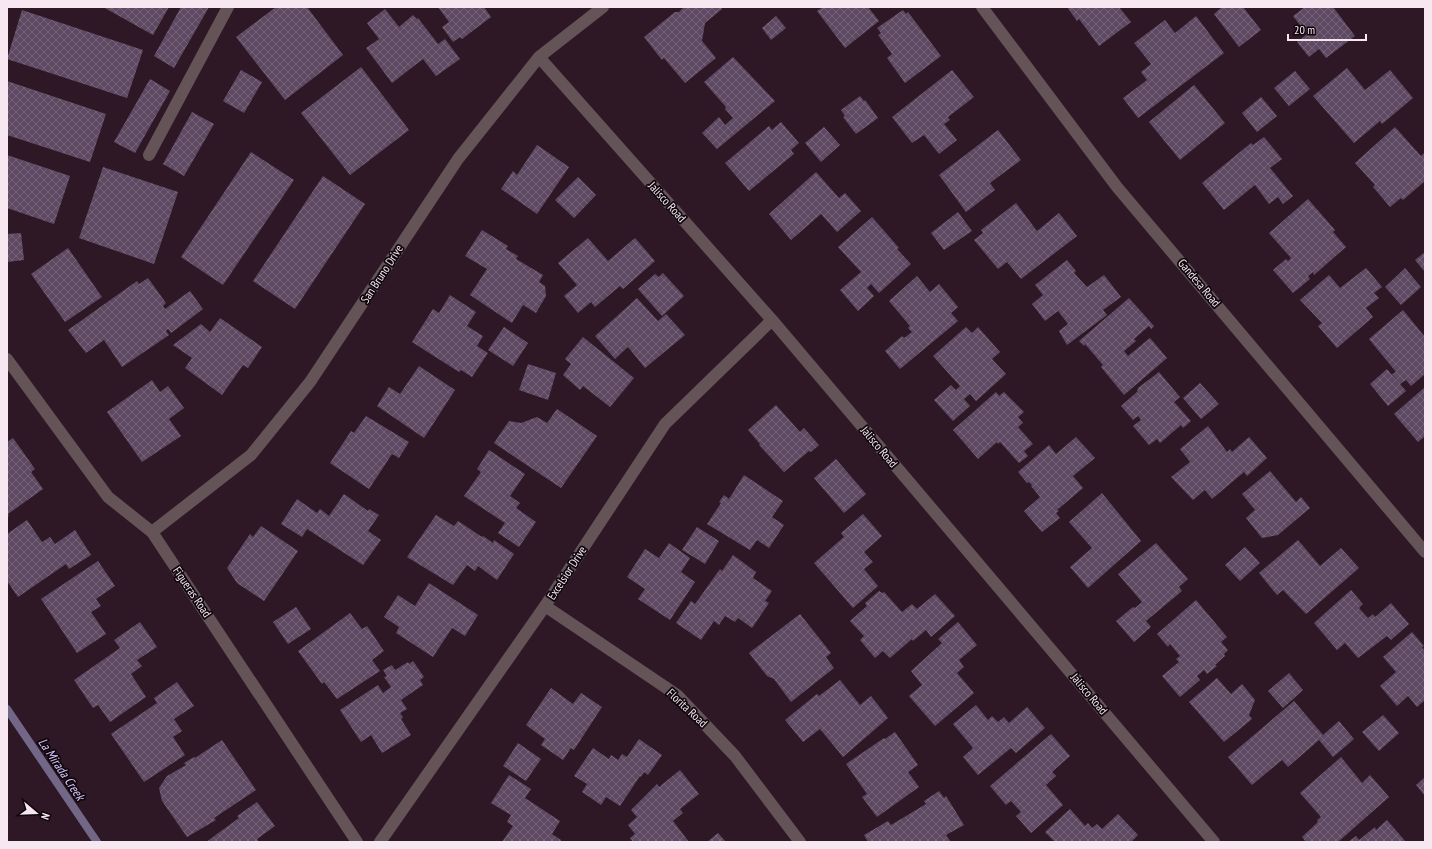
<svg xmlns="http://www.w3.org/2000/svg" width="1432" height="849" font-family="'PT Sans Narrow',sans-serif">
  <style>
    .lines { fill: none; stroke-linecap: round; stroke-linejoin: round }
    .stream { stroke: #726786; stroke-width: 8 }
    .building { fill: url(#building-cross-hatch) }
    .minor { stroke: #645458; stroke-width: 12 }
    .labels { text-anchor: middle; stroke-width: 3.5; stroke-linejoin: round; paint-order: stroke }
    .street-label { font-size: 12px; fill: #f6e7f0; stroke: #10070d }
    .water-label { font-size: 13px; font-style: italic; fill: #d6c3fb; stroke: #10070d }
  </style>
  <defs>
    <pattern id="building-cross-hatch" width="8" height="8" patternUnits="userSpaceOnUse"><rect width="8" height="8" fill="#5e4963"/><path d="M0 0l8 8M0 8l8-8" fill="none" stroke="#76637a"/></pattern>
  </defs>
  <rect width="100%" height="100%" fill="#2e1826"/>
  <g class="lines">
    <path class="stream" d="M 7,709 L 97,842"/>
  </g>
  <path class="building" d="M 103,7 L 169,7 L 153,35 Z
    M 181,7 L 209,7 L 174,68 L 154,56 Z
    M 276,7 L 307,7 L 343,55 L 285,100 L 236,37 Z
    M 438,7 L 484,7 L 491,17 L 462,39 L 460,37 L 453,42 L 442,27 L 449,22 Z
    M 684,7 L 721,7 L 722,9 L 705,23 L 702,41 L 716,58 L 685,83 L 664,58 L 662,60 L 644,37 L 675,12 L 679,12 Z
    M 823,7 L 868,7 L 879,21 L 845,48 L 817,11 Z
    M 1067,7 L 1119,7 L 1131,22 L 1099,46 L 1079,19 L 1077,21 Z
    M 1222,7 L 1243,7 L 1261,30 L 1239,47 L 1214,14 Z
    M 1305,7 L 1333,7 L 1355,36 L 1326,58 L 1319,49 L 1309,57 L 1297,42 L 1307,34 L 1293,16 Z
    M 385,9 L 399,27 L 413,15 L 417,19 L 418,18 L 438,44 L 445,39 L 460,59 L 436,76 L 423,59 L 392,83 L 366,48 L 379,39 L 367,23 Z
    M 22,10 L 143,50 L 127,98 L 7,59 Z
    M 903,10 L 906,14 L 908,12 L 941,56 L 905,83 L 887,58 L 892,54 L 878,35 L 881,33 L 877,28 Z
    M 776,16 L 786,28 L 771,40 L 762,28 Z
    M 1196,16 L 1224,53 L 1138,118 L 1123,98 L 1147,80 L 1141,72 L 1151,64 L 1134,43 L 1165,20 L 1175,33 Z
    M 733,57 L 775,101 L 717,149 L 702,133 L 719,117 L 725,125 L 733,118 L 725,109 L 726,107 L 704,82 Z
    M 361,67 L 409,130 L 350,175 L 301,113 Z
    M 1347,68 L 1365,90 L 1390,70 L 1413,98 L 1382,124 L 1380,121 L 1354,143 L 1313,96 Z
    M 241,70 L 262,82 L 244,113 L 223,101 Z
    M 952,70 L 974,97 L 948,117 L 950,120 L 944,124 L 957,140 L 939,154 L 924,135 L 912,143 L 892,117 Z
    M 1295,71 L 1310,89 L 1289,106 L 1274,88 Z
    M 150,79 L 170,91 L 135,153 L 114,142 Z
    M 7,81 L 106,114 L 90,162 L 7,135 Z
    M 1194,85 L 1225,123 L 1180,160 L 1149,122 Z
    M 860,96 L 864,101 L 865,100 L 878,118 L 856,134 L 843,117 L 845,116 L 841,110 Z
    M 1261,97 L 1277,116 L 1257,132 L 1242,113 Z
    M 192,112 L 214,124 L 184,176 L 163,164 Z
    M 781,122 L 799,143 L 791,150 L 794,154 L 749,191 L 725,163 L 769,126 L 772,130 Z
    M 824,127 L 840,145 L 821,162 L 805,143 Z
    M 1395,127 L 1421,156 L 1425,152 L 1425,181 L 1403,200 L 1401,198 L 1390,207 L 1373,187 L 1375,185 L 1355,163 Z
    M 998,130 L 1021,160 L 990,183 L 995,190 L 966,212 L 939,175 Z
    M 1264,137 L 1282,159 L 1270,168 L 1293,196 L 1283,204 L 1278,197 L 1269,204 L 1255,185 L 1224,210 L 1202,183 L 1251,143 L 1253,145 Z
    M 537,145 L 569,167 L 537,214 L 501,189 L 513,171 L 517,175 Z
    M 251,152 L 294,180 L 223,285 L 181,257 Z
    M 7,155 L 70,176 L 54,224 L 7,208 Z
    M 103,167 L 178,192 L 154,264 L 79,238 Z
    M 816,172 L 839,198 L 845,193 L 861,211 L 837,232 L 821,214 L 791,240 L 769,214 Z
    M 323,176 L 365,204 L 295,309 L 253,281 Z
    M 578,177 L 596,195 L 574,218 L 555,200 Z
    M 1308,199 L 1335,230 L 1333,232 L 1346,247 L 1314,275 L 1313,272 L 1308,276 L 1310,279 L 1293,293 L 1273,270 L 1286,259 L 1288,261 L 1291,258 L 1269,233 Z
    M 1016,203 L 1037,231 L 1059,213 L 1077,236 L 1021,279 L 1007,262 L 998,269 L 974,240 L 983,233 L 981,230 Z
    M 958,212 L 972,231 L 944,250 L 931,233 Z
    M 872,217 L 899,248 L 897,249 L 911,264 L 879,293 L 871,284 L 867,288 L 874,296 L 858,311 L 840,290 L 861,272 L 838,247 Z
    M 482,230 L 508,246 L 506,249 L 518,256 L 516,259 L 543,275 L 539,282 L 545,286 L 546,296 L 536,313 L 523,305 L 512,323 L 470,295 L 487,269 L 465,256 Z
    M 21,233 L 24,260 L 7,262 L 7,234 Z
    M 588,238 L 608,261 L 635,238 L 655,261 L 623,289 L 620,286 L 595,307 L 591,302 L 578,313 L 564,296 L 577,285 L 558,263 Z
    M 68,248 L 102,297 L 65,322 L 31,274 Z
    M 1425,252 L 1425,272 L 1415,260 Z
    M 1067,260 L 1076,271 L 1074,273 L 1087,287 L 1104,275 L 1121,297 L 1103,310 L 1107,315 L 1067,345 L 1059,331 L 1068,324 L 1058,311 L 1045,321 L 1032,304 L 1043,295 L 1035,285 Z
    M 1366,268 L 1382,287 L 1374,293 L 1379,298 L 1366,308 L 1373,317 L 1337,348 L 1318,326 L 1322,323 L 1300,300 L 1329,275 L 1340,288 Z
    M 1405,268 L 1421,287 L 1401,305 L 1385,287 Z
    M 663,273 L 684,296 L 662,316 L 638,289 L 655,274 L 659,277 Z
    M 917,276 L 930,292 L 939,284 L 958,307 L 951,313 L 958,321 L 900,369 L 885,351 L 902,336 L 904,338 L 912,332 L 908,328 L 910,326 L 889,301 Z
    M 148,278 L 166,303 L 163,306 L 165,309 L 190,291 L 203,309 L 171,333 L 168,329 L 166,331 L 169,335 L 122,367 L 104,340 L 86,353 L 68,330 L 137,281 L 139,284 Z
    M 450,295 L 476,312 L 467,326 L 483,336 L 477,346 L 488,353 L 472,377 L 461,370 L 459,372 L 412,342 L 433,309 L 439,313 Z
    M 637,298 L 658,321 L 666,314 L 685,335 L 645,368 L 628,347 L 615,359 L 595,336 Z
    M 1129,298 L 1154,326 L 1151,329 L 1149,326 L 1134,339 L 1136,341 L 1124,351 L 1128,356 L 1150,338 L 1167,358 L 1124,395 L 1101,367 L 1103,365 L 1085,344 L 1084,346 L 1079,341 Z
    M 1403,310 L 1425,337 L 1425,374 L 1411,386 L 1406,380 L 1400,384 L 1392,374 L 1396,372 L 1369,339 Z
    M 220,318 L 262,347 L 248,368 L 243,365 L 222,395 L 185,368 L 192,358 L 173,345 L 201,324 L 210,332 Z
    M 504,327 L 528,343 L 513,366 L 488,350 Z
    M 966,327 L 972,333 L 978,327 L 1000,352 L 992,359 L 1006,374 L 976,401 L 970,394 L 964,399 L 970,406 L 953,421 L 934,400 L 951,385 L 956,390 L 960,386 L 933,356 Z
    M 583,337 L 634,378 L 610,407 L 583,386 L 580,390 L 563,375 L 571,364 L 565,359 Z
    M 528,364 L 556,373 L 548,400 L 519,390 Z
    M 419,366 L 455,390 L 424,438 L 377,406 L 389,387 L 400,394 Z
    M 1387,369 L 1406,391 L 1388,406 L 1370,384 Z
    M 1159,372 L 1180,397 L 1174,402 L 1191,421 L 1183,428 L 1181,425 L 1160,443 L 1157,439 L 1149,445 L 1133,426 L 1141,420 L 1138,416 L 1133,420 L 1121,406 L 1137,392 L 1138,388 Z
    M 152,380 L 160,392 L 168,386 L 184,408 L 169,419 L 181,436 L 142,462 L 107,412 Z
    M 1200,383 L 1219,404 L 1201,419 L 1183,398 Z
    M 1425,387 L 1425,436 L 1418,442 L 1394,414 Z
    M 996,392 L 999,396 L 1004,392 L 1024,412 L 1018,417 L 1023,423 L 1018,427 L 1033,444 L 1024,451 L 1028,456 L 1019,463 L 1000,442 L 998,444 L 997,442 L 978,459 L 953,430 Z
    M 776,405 L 800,432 L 804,428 L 819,445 L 811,452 L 809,451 L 784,472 L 759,445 L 760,444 L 748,430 Z
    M 557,409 L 597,436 L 561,488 L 494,443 L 509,421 L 521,423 L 537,417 L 547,423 Z
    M 366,416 L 409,442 L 399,458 L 392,454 L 369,489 L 330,463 L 351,431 L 354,433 Z
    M 1208,426 L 1227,452 L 1230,449 L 1232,452 L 1249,437 L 1267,458 L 1247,476 L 1244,472 L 1212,499 L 1205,490 L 1193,500 L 1171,477 L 1190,462 L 1180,449 Z
    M 1076,437 L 1095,458 L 1073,476 L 1083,488 L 1057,510 L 1059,511 L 1056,513 L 1060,518 L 1042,532 L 1024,511 L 1040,497 L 1031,486 L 1032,485 L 1029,482 L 1027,483 L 1018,472 L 1049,445 L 1056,454 Z
    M 13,438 L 35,469 L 31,472 L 43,489 L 8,514 L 9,516 L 7,517 L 7,442 Z
    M 489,450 L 525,474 L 510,496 L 520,503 L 516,508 L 536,522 L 519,547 L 498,533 L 505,523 L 464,496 L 481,472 L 477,469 Z
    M 836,459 L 866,494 L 844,513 L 814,478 Z
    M 1270,471 L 1296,502 L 1301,497 L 1310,508 L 1278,535 L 1262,538 L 1246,518 L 1255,510 L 1242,494 Z
    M 744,475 L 783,501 L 772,517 L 784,525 L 769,548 L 757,540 L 750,550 L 707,524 L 721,503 L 719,502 L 724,495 L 729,499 Z
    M 1102,493 L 1141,541 L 1088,588 L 1070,567 L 1092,548 L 1069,522 Z
    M 344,494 L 368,511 L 369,509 L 379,515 L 368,531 L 381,540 L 363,565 L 307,529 L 302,537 L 281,524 L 297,499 L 317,513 L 320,509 L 329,516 Z
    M 863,514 L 882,536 L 864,552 L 873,562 L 864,569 L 878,586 L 853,608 L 814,563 L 844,537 L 841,533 Z
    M 436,515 L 454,526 L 458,521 L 482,537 L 483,536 L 493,543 L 494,540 L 514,554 L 497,580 L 478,566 L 475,571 L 467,565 L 453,585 L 407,557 Z
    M 27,520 L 42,542 L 50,537 L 55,544 L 75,530 L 91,555 L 69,569 L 66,564 L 18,597 L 7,581 L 7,534 Z
    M 261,526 L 298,551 L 264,601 L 237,583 L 227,568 L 250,534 L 253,537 Z
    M 697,527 L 719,541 L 705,564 L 682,550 Z
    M 1298,540 L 1320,566 L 1341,548 L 1359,568 L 1306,614 L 1283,590 L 1277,595 L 1259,573 Z
    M 669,543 L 690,558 L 681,572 L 695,582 L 670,620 L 638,599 L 645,589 L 627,577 L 645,549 L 659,558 Z
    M 1156,543 L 1188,579 L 1179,587 L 1182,591 L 1146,621 L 1151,627 L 1134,642 L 1116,621 L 1133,607 L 1135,608 L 1142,602 L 1118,574 Z
    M 1245,547 L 1260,563 L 1240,581 L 1225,565 Z
    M 733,555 L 756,572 L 753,578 L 772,591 L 765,601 L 769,603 L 752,628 L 738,618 L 735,622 L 725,616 L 719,625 L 714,621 L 701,640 L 676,623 L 691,601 L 695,604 L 720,569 L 722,571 Z
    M 98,561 L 115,586 L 96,599 L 101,606 L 91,612 L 106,634 L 77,653 L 41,599 Z
    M 429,583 L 478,615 L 465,636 L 452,628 L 433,657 L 396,633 L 399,627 L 384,617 L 398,595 L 415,606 Z
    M 1351,590 L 1363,604 L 1359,608 L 1368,618 L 1373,614 L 1375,617 L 1391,603 L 1409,624 L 1391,640 L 1387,636 L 1358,658 L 1345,643 L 1337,650 L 1314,623 Z
    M 879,591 L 882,593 L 884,592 L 902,612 L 912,604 L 917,609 L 935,594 L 955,616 L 931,637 L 926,630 L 913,641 L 912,639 L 890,658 L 883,651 L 875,658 L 860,640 L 864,636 L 850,621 L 867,606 L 865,603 Z
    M 1196,600 L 1227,637 L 1221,642 L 1228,650 L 1224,654 L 1225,656 L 1215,665 L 1217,666 L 1207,674 L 1204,670 L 1197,676 L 1200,680 L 1180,697 L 1162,676 L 1179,662 L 1176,659 L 1180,656 L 1170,644 L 1168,647 L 1157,634 Z
    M 296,607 L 311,629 L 288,644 L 273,622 Z
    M 350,613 L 362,629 L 367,626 L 384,651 L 372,660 L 380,671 L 337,699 L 324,682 L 322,684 L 298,651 Z
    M 800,614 L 831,653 L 826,657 L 834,668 L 791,702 L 774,679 L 767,676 L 749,653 Z
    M 140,622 L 157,647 L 137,660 L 142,666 L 131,674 L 146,697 L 110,722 L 98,705 L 93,708 L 74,680 L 120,648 L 114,640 Z
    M 958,622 L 977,645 L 959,660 L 964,667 L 957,673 L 974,693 L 935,726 L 909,696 L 922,685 L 911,671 L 942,643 L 938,639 Z
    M 1412,632 L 1424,646 L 1422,647 L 1425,651 L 1425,700 L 1417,707 L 1408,696 L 1397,706 L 1380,686 L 1396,672 L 1383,657 Z
    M 413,661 L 424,677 L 420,680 L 423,685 L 401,700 L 407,709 L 400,713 L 403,717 L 401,719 L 411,735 L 382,753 L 371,735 L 361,742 L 340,710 L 378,685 L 383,693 L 391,687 L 384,677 L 387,676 L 383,670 L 392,665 L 395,670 L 408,662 L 409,664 Z
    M 1289,673 L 1303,690 L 1283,708 L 1268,691 Z
    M 1217,678 L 1231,694 L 1242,684 L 1255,700 L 1249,715 L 1252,719 L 1224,742 L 1189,702 Z
    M 840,680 L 860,705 L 871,696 L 888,718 L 843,757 L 820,729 L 803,742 L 785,720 L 817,694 L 819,696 Z
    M 177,682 L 194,706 L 174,719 L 182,731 L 173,737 L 185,755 L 144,782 L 111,734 L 157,703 L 154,698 Z
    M 551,688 L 573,704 L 581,693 L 602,707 L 574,750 L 571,748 L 563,760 L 541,745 L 545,739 L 526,725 Z
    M 1294,701 L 1323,735 L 1339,721 L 1354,739 L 1333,757 L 1319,740 L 1288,767 L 1282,760 L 1252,785 L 1228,757 Z
    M 976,705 L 988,720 L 992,716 L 998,722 L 1004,717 L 1009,723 L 1027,707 L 1045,728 L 1016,753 L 1011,748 L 978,775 L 963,757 L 973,748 L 953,724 Z
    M 1383,715 L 1399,733 L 1379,751 L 1362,732 Z
    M 895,732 L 918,765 L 908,772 L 919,787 L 877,817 L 862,797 L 867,794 L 846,764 L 884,738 L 885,739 Z
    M 1051,734 L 1070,756 L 1052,772 L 1056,776 L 1046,785 L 1063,805 L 1031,833 L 1016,816 L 1021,812 L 1011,801 L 1006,805 L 990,786 Z
    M 639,739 L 662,755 L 648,775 L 644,772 L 641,777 L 640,776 L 620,806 L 606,797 L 601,805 L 582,792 L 587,784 L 574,776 L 593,748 L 609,759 L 611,755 L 618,760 L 622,754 L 627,757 Z
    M 222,740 L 256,790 L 214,818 L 216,820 L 187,837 L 162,801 L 159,788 L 167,776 L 186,765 L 184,763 L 194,757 L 195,758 Z
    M 518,743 L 541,759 L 526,781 L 503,766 Z
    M 1341,757 L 1362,783 L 1370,775 L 1389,797 L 1338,842 L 1306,842 L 1302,837 L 1318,822 L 1317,820 L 1321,817 L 1300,793 Z
    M 680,770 L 699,794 L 680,809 L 683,813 L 673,821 L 689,842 L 633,842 L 630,838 L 635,834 L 628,825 L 637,817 L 631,810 L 657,784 L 659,787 Z
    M 509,775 L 531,789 L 525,798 L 560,821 L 552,834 L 561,840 L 560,842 L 502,842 L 513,826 L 507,822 L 511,815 L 491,803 Z
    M 1425,777 L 1425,796 L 1416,785 Z
    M 939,791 L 944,798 L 946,796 L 964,825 L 946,835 L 951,842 L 868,842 L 864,835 L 888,821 L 891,825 L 926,804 L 924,801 Z
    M 257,802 L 275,826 L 257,839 L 259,842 L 206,842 L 239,818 L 237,816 Z
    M 1070,809 L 1085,826 L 1088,823 L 1092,828 L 1097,824 L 1102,829 L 1118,814 L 1138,835 L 1131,842 L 1052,842 L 1054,841 L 1045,832 Z
    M 1387,820 L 1406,842 L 1348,842 L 1356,836 L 1359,840 L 1375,827 L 1376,830 Z
    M 718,833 L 726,842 L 707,842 Z"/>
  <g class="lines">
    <path class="minor" d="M 982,7 L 1117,187 L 1425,552
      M 539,57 L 772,320 L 1214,842
      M 149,155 L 228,7
      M 7,359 L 108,497 L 152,532 L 357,842
      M 152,532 L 251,455 L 310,382 L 458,159 L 539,57 L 603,7
      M 545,606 L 677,695 L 735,756 L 800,842
      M 380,842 L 545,606 L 665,424 L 772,320"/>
  </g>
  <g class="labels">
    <g class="street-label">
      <text transform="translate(667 202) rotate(48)" y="4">Jalisco Road</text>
      <text transform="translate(382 274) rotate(-57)" y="4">San Bruno Drive</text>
      <text transform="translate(1199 283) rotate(50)" y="4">Gandesa Road</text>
      <text transform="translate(879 447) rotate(50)" y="4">Jalisco Road</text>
      <text transform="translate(567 573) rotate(-57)" y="4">Excelsior Drive</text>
      <text transform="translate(192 592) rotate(56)" y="4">Figueras Road</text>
      <text transform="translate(1089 694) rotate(50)" y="4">Jalisco Road</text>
      <text transform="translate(687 708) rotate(43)" y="4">Florita Road</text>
    </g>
    <g class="water-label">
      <text transform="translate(62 769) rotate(56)" y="5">La Mirada Creek</text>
    </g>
  </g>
  <rect width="1432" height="849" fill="none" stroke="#f6e7f0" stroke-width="16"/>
  <g transform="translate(36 813) rotate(109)" stroke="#10070d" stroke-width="3" paint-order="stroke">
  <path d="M0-3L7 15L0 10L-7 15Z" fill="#f6e7f0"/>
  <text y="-6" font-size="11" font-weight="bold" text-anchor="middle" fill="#f6e7f0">N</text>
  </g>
  <path d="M1288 34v6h78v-6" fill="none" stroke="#f6e7f0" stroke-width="2"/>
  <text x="1294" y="34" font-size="12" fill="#f6e7f0" stroke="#10070d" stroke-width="3" paint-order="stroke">20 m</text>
</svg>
